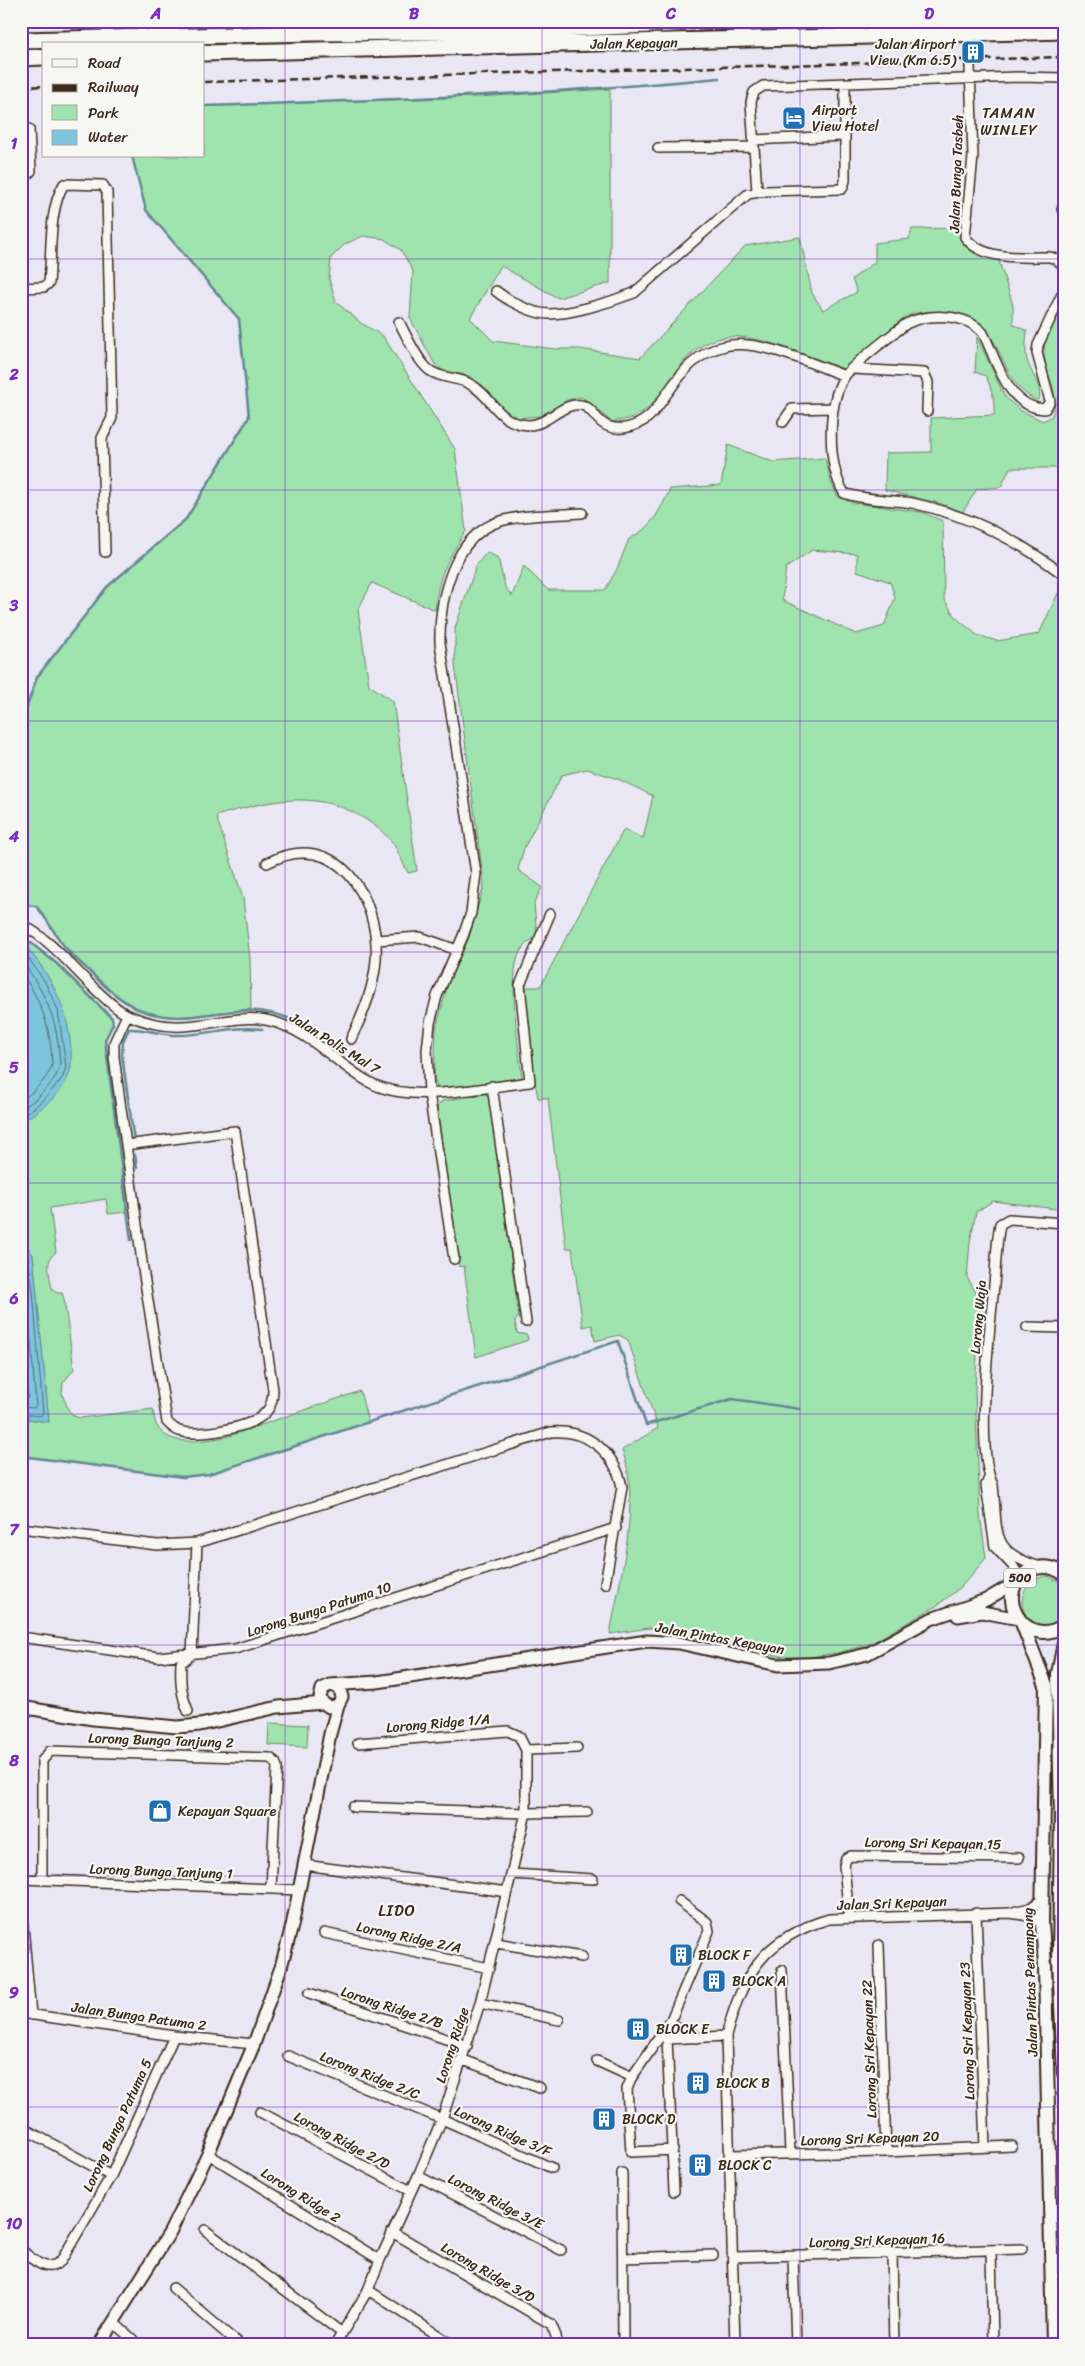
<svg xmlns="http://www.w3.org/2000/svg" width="1085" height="2366" font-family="Sriracha,sans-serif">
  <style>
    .green { fill: #9fe3ae; stroke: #6d8666; fill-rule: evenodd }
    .water { fill: #7dc5dd; stroke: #638791 }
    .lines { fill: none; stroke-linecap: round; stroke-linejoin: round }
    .shore { stroke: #55686a; stroke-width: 1 }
    .stream { stroke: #638791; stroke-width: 2.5 }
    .street-casing { stroke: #3b2a1e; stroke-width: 12 }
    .secondary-casing { stroke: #3b2a1e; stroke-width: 15 }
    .primary-casing { stroke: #3b2a1e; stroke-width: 16 }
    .highway-casing { stroke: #3b2a1e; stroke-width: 19 }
    .street { stroke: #f6f6f2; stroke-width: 9 }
    .secondary { stroke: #f6f6f2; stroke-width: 11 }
    .primary { stroke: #f6f6f2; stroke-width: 12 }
    .highway { stroke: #f6f6f2; stroke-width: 15 }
    .rail { stroke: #3b2a1e; stroke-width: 2.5; stroke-dasharray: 8 4; stroke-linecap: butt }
    .grid { fill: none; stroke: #7b2cbf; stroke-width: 1; stroke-opacity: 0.55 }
    .labels { text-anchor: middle; stroke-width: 4.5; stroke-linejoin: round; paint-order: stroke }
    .shield { fill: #f6f6f2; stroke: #73675e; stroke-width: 1 }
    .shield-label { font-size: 12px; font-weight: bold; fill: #3b2a1e }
    .street-label { font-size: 14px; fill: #3b2a1e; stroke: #f6f6f2 }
    .poi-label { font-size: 14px; fill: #3b2a1e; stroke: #f6f6f2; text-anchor: start }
    .neighbourhood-label { font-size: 15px; letter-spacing: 1px; fill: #3b2a1e; stroke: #f6f6f2 }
    .quarter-label { font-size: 16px; letter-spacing: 1px; fill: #3b2a1e; stroke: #f6f6f2 }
    .neatline { fill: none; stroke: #7b2cbf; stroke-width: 2 }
    .grid-label { font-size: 16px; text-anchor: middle; font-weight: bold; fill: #7b2cbf }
  </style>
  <rect width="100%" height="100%" fill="#e8e7f3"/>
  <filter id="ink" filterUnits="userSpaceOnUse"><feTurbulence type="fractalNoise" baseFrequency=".02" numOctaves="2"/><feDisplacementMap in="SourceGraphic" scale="10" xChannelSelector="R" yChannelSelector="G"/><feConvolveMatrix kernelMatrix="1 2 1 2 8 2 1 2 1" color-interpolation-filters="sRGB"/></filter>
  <g filter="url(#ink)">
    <path class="green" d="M 1012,21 L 1064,23 L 204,47 L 204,44 L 315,40 L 517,39 Z
      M 610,89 L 610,283 L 558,298 L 501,266 L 470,318 L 493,341 L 555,349 L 580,349 L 640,358 L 745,246 L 800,237 L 812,293 L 823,310 L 857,292 L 852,279 L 875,262 L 875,243 L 909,239 L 912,229 L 958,228 C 960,250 978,255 998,258 L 1013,305 L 1013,324 L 1027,331 C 1026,341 1025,351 1027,360 C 1030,372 1043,387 1039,399 L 1035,400 C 990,375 1009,314 943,312 C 928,311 914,311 902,319 L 844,369 C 815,359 756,333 727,337 C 676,344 674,394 638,415 C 632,420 620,420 612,422 C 601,414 593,403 581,397 L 567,400 L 541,416 L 519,418 L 509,415 L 482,385 L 469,376 L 443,371 L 434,363 L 410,318 L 413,271 L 401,250 L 384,239 L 363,236 L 345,244 L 331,258 L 329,279 L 336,302 L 361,323 L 383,336 L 455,449 L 466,531 C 447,560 438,575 435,610 L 372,583 L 358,610 L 369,685 L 393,701 L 417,871 L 408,873 C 403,863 398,851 392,842 C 383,831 372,823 360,816 C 313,789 265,801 216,816 L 243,898 L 250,959 L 251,1009 L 177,1017 L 150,1014 L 135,1009 L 107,989 L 65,947 L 36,906 L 21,905 L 21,723 L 37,677 L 107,587 L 186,519 L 249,417 L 239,319 L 146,210 L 132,156 L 204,156 L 204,106 L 477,97 Z
      M 1064,306 L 1064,468 L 1010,468 L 1001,487 L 977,489 L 962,513 L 942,504 L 885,490 L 886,453 L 931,452 L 931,418 L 994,415 C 995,401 992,390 986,376 L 975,372 L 977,337 L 1005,397 L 1020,410 L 1043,421 L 1052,416 C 1061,392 1045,376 1044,352 C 1044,336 1056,320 1064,306 Z
      M 728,445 L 773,462 L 825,458 L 831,482 L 838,497 L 854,503 L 921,512 L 943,521 L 944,599 L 955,617 L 977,635 L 997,641 L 1039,634 L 1061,587 L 1064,589 L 1064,1210 L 993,1201 L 976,1212 L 970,1242 L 967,1277 L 980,1300 L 975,1390 L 980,1514 L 986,1558 L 961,1587 L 935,1607 L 868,1645 L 837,1653 L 810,1657 L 784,1657 L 649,1628 L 610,1634 C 619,1582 642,1500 622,1450 L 658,1428 L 628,1340 L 619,1335 L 595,1341 L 592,1325 L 583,1327 L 572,1248 L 566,1248 L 548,1098 L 538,1098 C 531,1062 525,1024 526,987 L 540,987 L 624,829 L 643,839 L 653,796 L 618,779 L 587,769 L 562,775 L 524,848 L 518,870 L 542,887 L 534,904 L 537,936 C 530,940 524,945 520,952 C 507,977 519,1048 522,1078 L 438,1089 L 434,1080 L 436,1028 L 449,980 L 469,938 L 484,885 L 455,665 L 455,628 L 476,566 L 487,552 L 498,558 L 505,587 L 512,596 L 524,566 L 548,590 L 605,590 L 617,569 L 629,539 C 651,528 660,511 670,489 L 721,485 ZM 812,550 L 857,554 L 857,571 L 890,582 L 895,598 L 884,626 L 856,634 L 782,600 L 786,568 Z
      M 21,935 L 56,963 L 112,1018 L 113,1024 L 105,1040 L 127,1212 L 108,1214 L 106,1199 L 50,1208 L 56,1252 C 44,1260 50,1276 52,1289 L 57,1293 L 62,1293 L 64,1299 L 74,1369 L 63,1383 L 62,1394 L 69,1411 L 74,1416 L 80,1418 L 153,1409 C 154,1413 154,1420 156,1424 C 167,1449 206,1440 226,1437 L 360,1391 L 368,1422 L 209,1474 L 183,1477 L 21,1456 L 21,1418 L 49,1422 L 33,1255 L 21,1238 L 21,1121 L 37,1112 L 71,1068 L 63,1009 L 28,948 L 21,945 Z
      M 485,1094 L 489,1097 L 519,1317 L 515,1321 L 517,1333 L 527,1335 L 528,1340 L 476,1357 L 464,1266 L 459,1267 L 437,1107 L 442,1101 Z
      M 1048,1576 L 1064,1584 L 1064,1619 C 1045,1630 1026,1628 1022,1603 C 1022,1587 1032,1578 1048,1576 Z
      M 269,1723 L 308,1725 L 307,1747 L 268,1745 Z"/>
    <path class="water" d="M 21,945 C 36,952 58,992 63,1009 C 69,1025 75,1061 68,1077 C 61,1095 37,1113 21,1121 Z
      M 21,1238 L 33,1255 L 49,1422 L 21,1418 Z"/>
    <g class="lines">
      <path class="shore" d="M 21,951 L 25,953 L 45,982 L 58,1010 L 66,1067 L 63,1077 L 47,1096 L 34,1108 L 21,1116
        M 21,959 C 47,997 58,1019 60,1066 C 55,1083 37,1100 21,1109
        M 21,972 C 42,1002 51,1028 52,1065 C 49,1077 33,1094 21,1100
        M 21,1247 L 28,1258 L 33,1291 L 43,1413 L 41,1416 L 21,1414
        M 21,1258 L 27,1291 L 36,1406 L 34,1408 L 21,1407
        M 21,1325 L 28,1397 L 26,1400 L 21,1400"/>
      <path class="stream" d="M 204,106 C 376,100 547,95 719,78
        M 21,723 L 37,677 L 107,587 L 186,519 L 249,417 L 239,319 L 146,210 L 132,156
        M 21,905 L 36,906 C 47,918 54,934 65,947 C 71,955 81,963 89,971 C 122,1004 147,1022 196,1016 C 233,1011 257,1005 293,1020
        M 21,935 L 56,963 L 112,1018 L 113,1024 L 105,1040 L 131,1240
        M 134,1141 L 122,1055 L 123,1041 L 129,1029 C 145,1028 160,1035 176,1035 C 204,1036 233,1025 262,1029
        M 135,1155 L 137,1168
        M 21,1456 L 183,1477 L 209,1474 L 618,1341 L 646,1425 L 732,1399 L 800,1409"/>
      <g class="street-casing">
        <path id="street" d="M 235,35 L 235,21
          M 969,35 L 973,157 L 965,237 C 982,261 1023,257 1050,257 L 1056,259 L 1064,266
          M 141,38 L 141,21
          M 753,140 L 844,136
          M 658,148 L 753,147
          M 21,175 L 28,174 L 31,171 L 29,129
          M 757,192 L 751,102 L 754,92 L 763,86 L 1018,77 L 1064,78
          M 1062,209 L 1064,208
          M 21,288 L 44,287 L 49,283 C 52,253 48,210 64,184 L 103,185 L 107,192 L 112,418 L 102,438 L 105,552
          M 1064,290 L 1038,345 L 1037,353 L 1050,401 L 1045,409 C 1007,408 997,360 983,333 C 966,313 928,313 906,324 C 892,335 852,364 844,377 C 827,406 827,464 844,493 C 866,501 890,499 912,503 C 971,516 1016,539 1064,575
          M 496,291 C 507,300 526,310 540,313 C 562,318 613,301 634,293 L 748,194 L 765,191 L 842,189 L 845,181 L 845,84
          M 399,322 C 407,336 416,359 429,370 C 441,379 456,377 468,383 C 493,395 496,424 529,425 C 548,425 562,402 581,405 C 590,406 594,416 601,422 C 613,432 630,429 643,421 C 650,417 657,408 661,402 C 679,377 693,353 725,346 C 758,338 812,364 845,376
          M 853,369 L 924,373 L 928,382 L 927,411
          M 783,422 L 792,409 L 833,408
          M 267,863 C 336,826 380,898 376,960 C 374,988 363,1014 351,1039
          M 21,924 C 50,939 72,967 95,989 C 105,998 115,1009 128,1015 C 144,1022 165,1027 183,1026 C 211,1025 238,1015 266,1020 C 307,1028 335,1063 369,1082 C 409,1105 485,1087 530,1082 L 520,985 L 550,914
          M 376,940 L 420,937 L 457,950
          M 492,1086 L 526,1322
          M 126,1145 L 235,1131 L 273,1390 C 273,1398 272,1406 266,1412 C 252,1428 200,1437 179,1431 C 174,1429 171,1426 167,1422 L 143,1269 L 114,1057 L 114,1043 L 127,1015
          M 454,1259 L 429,1093 L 427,1050 L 430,1023 L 437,996 L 463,936 L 471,913 L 476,873 L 440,643 C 439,599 453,535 501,521 C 526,514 556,515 582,513
          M 1027,1327 L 1064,1328
          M 989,1478 L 986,1485 L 995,1547 L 1013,1566 L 1020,1578
          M 21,1528 L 157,1545 L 197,1543 L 551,1432 C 587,1429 615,1452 622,1487 L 605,1584
          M 1040,1567 C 989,1552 998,1532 993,1485 C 975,1451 990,1328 994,1285 C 996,1265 996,1244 1000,1224 L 1009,1219 L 1064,1223
          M 21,1637 L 158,1657 L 235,1649 L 616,1528
          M 188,1711 C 181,1694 180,1681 181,1663 L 192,1654 L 197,1543
          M 526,1750 L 577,1748
          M 353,1807 L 526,1813 L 587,1812
          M 304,1865 L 508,1892
          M 512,1874 L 593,1879
          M 21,1879 L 299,1890
          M 42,1880 L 42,1761 L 50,1751 L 270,1758 L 275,1762 L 277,1767 L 271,1889
          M 21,1904 L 31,2015
          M 1013,1912 L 1030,1908 L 1042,1900
          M 976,1913 L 985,2147
          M 849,1917 L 844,1866 L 846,1859 L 851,1856 L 1019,1858
          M 324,1933 L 489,1968
          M 496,1943 L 582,1957
          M 879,1945 L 886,2152
          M 782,1970 L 790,2153
          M 309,1993 L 467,2046
          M 480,2003 L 559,2020
          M 21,2013 L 174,2036 L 254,2044
          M 669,2024 L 667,2039 L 674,2191
          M 669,2025 L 688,2030 L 697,2038
          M 667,2039 L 726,2036
          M 288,2056 L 442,2119 L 552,2168
          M 463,2060 L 540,2088
          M 597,2061 L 632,2077
          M 260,2112 L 411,2191
          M 21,2127 L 111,2176
          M 673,2150 L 631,2152 L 627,2089 L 632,2077 L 670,2022 L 709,1931 L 707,1922 L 679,1901
          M 208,2154 L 380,2260
          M 729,2155 L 886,2152 L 1012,2146
          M 622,2173 L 623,2345
          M 418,2176 L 561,2250
          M 205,2230 L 342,2333
          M 392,2232 L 551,2324 L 556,2336 L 557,2345
          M 21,2250 C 34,2260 46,2274 61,2261 L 111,2176 L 174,2036
          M 991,2250 L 993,2345
          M 892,2254 L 894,2345
          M 793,2256 L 796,2345
          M 733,2257 L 1022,2249
          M 623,2258 L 713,2255
          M 173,2288 L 240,2345
          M 368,2290 L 453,2345
          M 114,2323 L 139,2345
          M 335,2345 L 368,2290 L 380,2260 L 418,2176 L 442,2119 L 480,2003 L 526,1813 L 526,1750 L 519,1736 L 508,1731 L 358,1743
          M 735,2345 L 726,2036 C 743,1974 763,1938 829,1919 L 1010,1913 L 1029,1916 L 1042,1923"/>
      </g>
      <g class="secondary-casing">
        <path id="secondary" d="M 958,1616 L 982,1612 L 1019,1619
          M 333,1685 L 340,1690 L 342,1697 L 338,1705 L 329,1707 L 323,1703 L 320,1698 L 322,1689 L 330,1685 L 377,1682 L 647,1641 L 679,1643 L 778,1665 L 829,1663 L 867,1654 L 931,1619 L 986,1600 L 1018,1581
          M 21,1707 L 93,1719 L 177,1727 L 200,1725 L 278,1707 L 323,1703
          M 99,2345 L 170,2232 L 208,2154 L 254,2044 L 281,1967 L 292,1926 L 330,1734 L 338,1705"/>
      </g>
      <g class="primary-casing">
        <path id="primary" d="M 1064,1574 C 1054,1567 1042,1565 1031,1570 C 989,1589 1024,1653 1064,1625
          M 1022,1623 L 1046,1685 L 1042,1923 L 1045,1966 L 1053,2345
          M 1064,1643 L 1058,1674 L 1061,1816 L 1059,1960 L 1064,2073"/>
      </g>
      <g class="highway-casing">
        <path id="highway" d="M 21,40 L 314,33 L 513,31 L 740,21
          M 204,53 L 1064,31
          M 21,58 L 44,57"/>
      </g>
      <use href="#street" class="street"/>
      <use href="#secondary" class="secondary"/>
      <use href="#primary" class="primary"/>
      <use href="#highway" class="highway"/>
      <path class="rail" d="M 204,82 L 1064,57
        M 21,87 L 44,86"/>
    </g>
  </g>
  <path class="grid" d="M 285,21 L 285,2345M 542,21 L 542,2345M 800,21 L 800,2345M 21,259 L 1064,259M 21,490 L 1064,490M 21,721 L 1064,721M 21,952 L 1064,952M 21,1183 L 1064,1183M 21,1414 L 1064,1414M 21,1645 L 1064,1645M 21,1876 L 1064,1876M 21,2107 L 1064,2107"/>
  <defs>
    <g id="building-square" transform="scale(1.25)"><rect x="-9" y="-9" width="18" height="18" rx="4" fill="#1f6fb2" stroke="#f6f6f2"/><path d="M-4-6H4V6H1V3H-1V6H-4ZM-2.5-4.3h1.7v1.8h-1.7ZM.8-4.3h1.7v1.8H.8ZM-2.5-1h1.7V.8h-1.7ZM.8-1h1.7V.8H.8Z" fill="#fff"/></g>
    <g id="hotel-square" transform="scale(1.25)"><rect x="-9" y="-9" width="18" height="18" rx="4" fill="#1f6fb2" stroke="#f6f6f2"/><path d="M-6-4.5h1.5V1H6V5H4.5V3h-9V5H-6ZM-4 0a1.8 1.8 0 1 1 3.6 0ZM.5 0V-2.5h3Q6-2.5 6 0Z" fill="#fff"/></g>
    <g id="shop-square" transform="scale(1.25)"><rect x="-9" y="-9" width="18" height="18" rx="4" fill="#1f6fb2" stroke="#f6f6f2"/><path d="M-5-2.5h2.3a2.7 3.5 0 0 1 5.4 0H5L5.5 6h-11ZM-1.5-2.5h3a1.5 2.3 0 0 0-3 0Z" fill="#fff"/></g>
  </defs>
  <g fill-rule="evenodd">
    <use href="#building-square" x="973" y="52"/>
    <use href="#hotel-square" x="794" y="118"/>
    <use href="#shop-square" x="160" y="1811"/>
    <use href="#building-square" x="681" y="1955"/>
    <use href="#building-square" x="714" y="1981"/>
    <use href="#building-square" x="638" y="2029"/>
    <use href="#building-square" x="698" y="2083"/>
    <use href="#building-square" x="604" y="2119"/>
    <use href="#building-square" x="700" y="2165"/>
  </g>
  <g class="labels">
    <rect class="shield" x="1004" y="1568.5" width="32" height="19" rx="4"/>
    <g class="shield-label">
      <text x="1020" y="1582">500</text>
    </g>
    <g class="street-label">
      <text transform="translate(634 43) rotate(-1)" y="5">Jalan Kepayan</text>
      <text transform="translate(956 174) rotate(-88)" y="5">Jalan Bunga Tasbeh</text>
      <text transform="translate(335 1043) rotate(32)" y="5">Jalan Polis Mal 7</text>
      <text transform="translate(978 1317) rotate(-85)" y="5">Lorong Waja</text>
      <text transform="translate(319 1609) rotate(-18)" y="5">Lorong Bunga Patuma 10</text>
      <text transform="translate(720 1638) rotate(10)" y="5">Jalan Pintas Kepayan</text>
      <text transform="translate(438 1723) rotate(-5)" y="5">Lorong Ridge 1/A</text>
      <text transform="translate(161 1740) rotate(2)" y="5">Lorong Bunga Tanjung 2</text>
      <text transform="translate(933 1843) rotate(1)" y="5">Lorong Sri Kepayan 15</text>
      <text transform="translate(161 1871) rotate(2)" y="5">Lorong Bunga Tanjung 1</text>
      <text transform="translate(892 1903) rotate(-2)" y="5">Jalan Sri Kepayan</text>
      <text transform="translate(409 1937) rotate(12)" y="5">Lorong Ridge 2/A</text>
      <text transform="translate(1030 1982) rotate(-92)" y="5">Jalan Pintas Penampang</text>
      <text transform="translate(392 2007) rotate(18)" y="5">Lorong Ridge 2/B</text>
      <text transform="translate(139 2016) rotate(8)" y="5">Jalan Bunga Patuma 2</text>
      <text transform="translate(967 2031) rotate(-92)" y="5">Lorong Sri Kepayan 23</text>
      <text transform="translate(452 2045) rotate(-72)" y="5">Lorong Ridge</text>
      <text transform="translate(869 2049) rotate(-92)" y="5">Lorong Sri Kepayan 22</text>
      <text transform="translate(370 2075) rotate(22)" y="5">Lorong Ridge 2/C</text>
      <text transform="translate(117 2125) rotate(-65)" y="5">Lorong Bunga Patuma 5</text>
      <text transform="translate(503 2131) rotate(24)" y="5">Lorong Ridge 3/F</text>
      <text transform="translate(870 2138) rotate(-2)" y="5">Lorong Sri Kepayan 20</text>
      <text transform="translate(342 2140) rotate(28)" y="5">Lorong Ridge 2/D</text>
      <text transform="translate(301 2195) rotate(32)" y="5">Lorong Ridge 2</text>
      <text transform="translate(496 2201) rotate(27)" y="5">Lorong Ridge 3/E</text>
      <text transform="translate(877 2240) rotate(-2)" y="5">Lorong Sri Kepayan 16</text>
      <text transform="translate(488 2272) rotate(30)" y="5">Lorong Ridge 3/D</text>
    </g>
    <g class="poi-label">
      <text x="956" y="49" text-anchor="end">Jalan Airport<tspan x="956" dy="16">View (Km 6.5)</tspan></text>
      <text x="812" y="115">Airport<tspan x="812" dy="16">View Hotel</tspan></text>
      <text x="178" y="1816">Kepayan Square</text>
      <text x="698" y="1960">BLOCK F</text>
      <text x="732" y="1986">BLOCK A</text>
      <text x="656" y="2034">BLOCK E</text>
      <text x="716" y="2088">BLOCK B</text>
      <text x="622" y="2124">BLOCK D</text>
      <text x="718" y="2170">BLOCK C</text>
    </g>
    <g class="neighbourhood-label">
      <text x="1009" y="118">TAMAN<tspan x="1009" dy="17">WINLEY</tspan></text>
    </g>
    <g class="quarter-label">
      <text x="397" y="1916">LIDO</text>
    </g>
  </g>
  <rect width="1085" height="2366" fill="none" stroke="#f6f6f2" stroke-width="55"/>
  <rect x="42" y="42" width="162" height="115" fill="#f6f6f2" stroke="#aba49d"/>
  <rect x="52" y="59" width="25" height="8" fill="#f6f6f2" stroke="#aba49d"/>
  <text x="88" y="68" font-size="15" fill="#3b2a1e">Road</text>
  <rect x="52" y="84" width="25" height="8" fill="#3b2a1e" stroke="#aba49d"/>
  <text x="88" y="92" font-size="15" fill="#3b2a1e">Railway</text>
  <rect x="52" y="105" width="25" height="15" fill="#9fe3ae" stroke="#aba49d"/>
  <text x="88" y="118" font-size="15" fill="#3b2a1e">Park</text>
  <rect x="52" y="130" width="25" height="15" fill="#7dc5dd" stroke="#aba49d"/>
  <text x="88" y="142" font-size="15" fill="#3b2a1e">Water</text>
  <rect x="28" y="28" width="1030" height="2310" class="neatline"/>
  <g class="grid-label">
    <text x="156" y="19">A</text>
    <text x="414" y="19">B</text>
    <text x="671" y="19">C</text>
    <text x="929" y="19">D</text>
    <text x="14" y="149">1</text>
    <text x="14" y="380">2</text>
    <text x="14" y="611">3</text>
    <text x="14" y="842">4</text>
    <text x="14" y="1073">5</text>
    <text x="14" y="1304">6</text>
    <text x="14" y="1535">7</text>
    <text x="14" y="1766">8</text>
    <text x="14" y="1998">9</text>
    <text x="14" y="2229">10</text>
  </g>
</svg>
